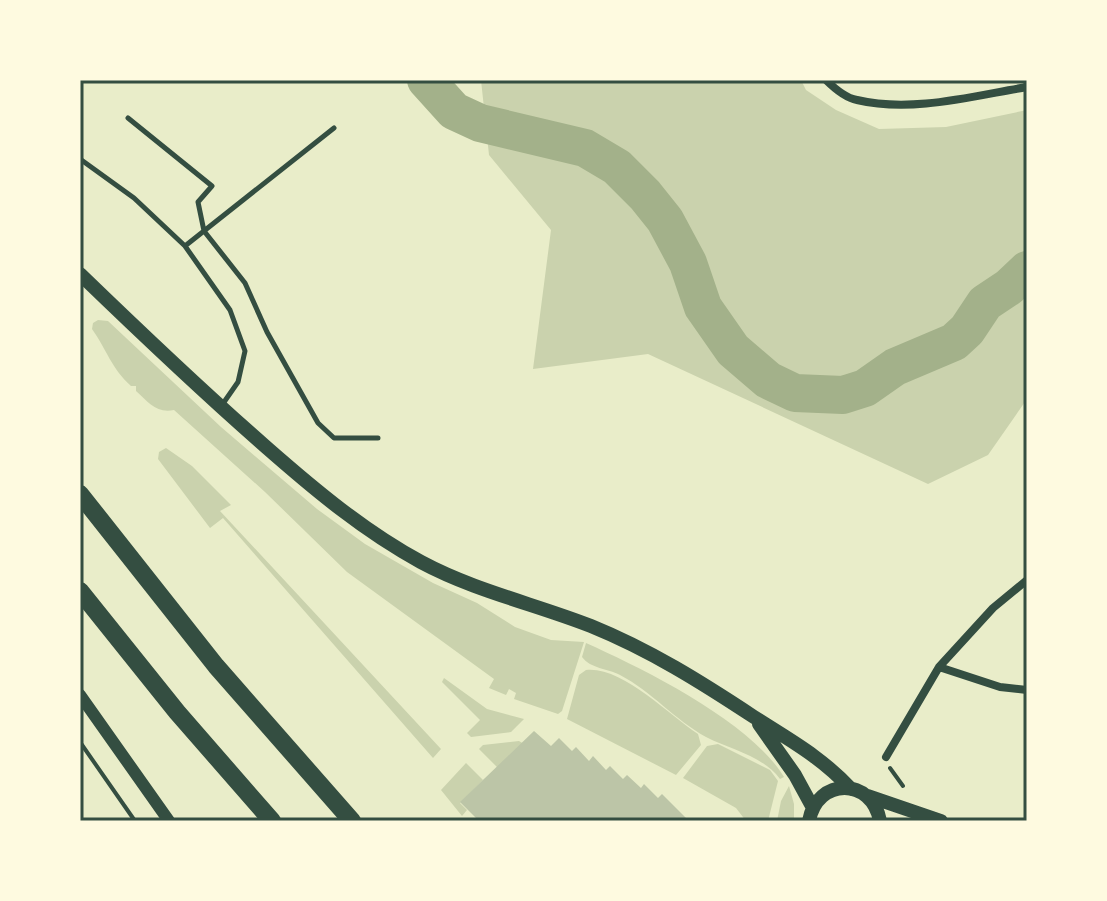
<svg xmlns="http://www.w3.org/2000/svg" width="1107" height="901" font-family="'Asap Condensed',sans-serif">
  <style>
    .green { fill: #cad2ad }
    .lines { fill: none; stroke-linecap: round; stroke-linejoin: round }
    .river { stroke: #a3b18a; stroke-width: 38 }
    .building { fill: #bcc5a7 }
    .path { stroke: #344e41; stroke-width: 4 }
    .service { stroke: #344e41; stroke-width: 5 }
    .minor { stroke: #344e41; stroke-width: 8 }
    .tertiary { stroke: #344e41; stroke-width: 12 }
    .secondary { stroke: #344e41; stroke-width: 14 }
    .motorway { stroke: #344e41; stroke-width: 18 }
    .neatline { fill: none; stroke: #344e41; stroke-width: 3 }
  </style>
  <rect width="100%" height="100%" fill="#e9edc9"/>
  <path class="green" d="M 481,80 L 801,80 L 806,90 L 836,110 L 879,129 L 946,127 L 1027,110 L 1027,399 L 988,455 L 928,484 L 648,354 L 533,369 L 551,230 L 489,155 Z
    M 98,320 L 108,321 L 221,427 L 317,509 L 365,544 L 433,583 L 477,603 L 515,627 L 551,640 L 584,642 L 562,711 L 558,714 L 514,699 L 516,693 L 509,689 L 506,695 L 489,688 L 494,679 L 347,572 L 265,492 L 174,410 C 157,414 148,402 136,391 L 136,386 L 131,386 C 111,368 107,350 92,329 L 93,323 Z
    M 166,448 L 192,466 L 231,505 L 220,511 L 441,749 L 433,758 L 223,518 L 210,528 L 158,459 L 159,452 Z
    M 586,643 C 644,669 751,722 784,777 L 780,779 C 762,755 731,750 706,737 C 675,720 651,691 620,675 C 607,668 591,669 582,657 Z
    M 586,670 C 622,666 669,715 698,734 L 701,745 L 676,775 L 567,719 L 579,675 Z
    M 444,678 L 487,709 L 524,719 L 511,732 L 471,737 L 467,733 L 480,720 L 442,682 Z
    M 519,741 L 524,744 L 499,769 L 479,749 L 483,745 Z
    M 718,744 L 770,770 L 778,781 L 768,821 L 746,821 L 736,808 L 683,778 L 707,746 Z
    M 466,763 L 483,780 L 460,803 L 467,810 L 462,816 L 441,790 Z
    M 789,786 L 794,804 L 794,821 L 777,821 L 781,801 Z"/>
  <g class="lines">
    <path class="river" d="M 426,80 L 454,111 L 480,123 L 585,148 L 617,167 L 645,195 L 665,220 L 688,263 L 703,307 L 733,350 L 768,380 L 795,393 L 843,395 L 865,388 L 895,367 L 954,342 L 967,330 L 985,303 L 1009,287 L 1027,270"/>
  </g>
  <path class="building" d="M 534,731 L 551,746 L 559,738 L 572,751 L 576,747 L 589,761 L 593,756 L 606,770 L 610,766 L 623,779 L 627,775 L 641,788 L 644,784 L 658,798 L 662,794 L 689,821 L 479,821 L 460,802 Z"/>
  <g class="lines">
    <path class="path" d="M 80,742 L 135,821
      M 890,768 L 903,786"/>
    <path class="service" d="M 128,118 L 212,186 L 198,202 L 204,231 L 245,283 L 267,332 L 318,423 L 334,438 L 378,438
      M 80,159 L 134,198 L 185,246 L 230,310 L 245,351 L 238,382 L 222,405
      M 185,246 L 334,128"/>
    <path class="minor" d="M 826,80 C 834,88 846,98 857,100 C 912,113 973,96 1027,87
      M 939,667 L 1000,687 L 1027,690
      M 886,757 L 939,667 L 993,608 L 1027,580"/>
    <path class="tertiary" d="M 80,695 L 169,821"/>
    <path class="secondary" d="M 80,274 C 141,333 202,391 266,447 C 315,490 364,531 421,562 C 475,591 535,604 591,626 C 650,650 701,682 754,717 C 791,741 820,756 851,789
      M 759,724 L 795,775 L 813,808
      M 868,796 L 941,821
      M 809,821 C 817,777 872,777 880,821"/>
    <path class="motorway" d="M 80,494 L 216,666 L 352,821
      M 80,591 L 177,712 L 272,821"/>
  </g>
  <rect width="1107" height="901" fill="none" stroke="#fefae0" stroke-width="164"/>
  <rect x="82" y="82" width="943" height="737" class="neatline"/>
</svg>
